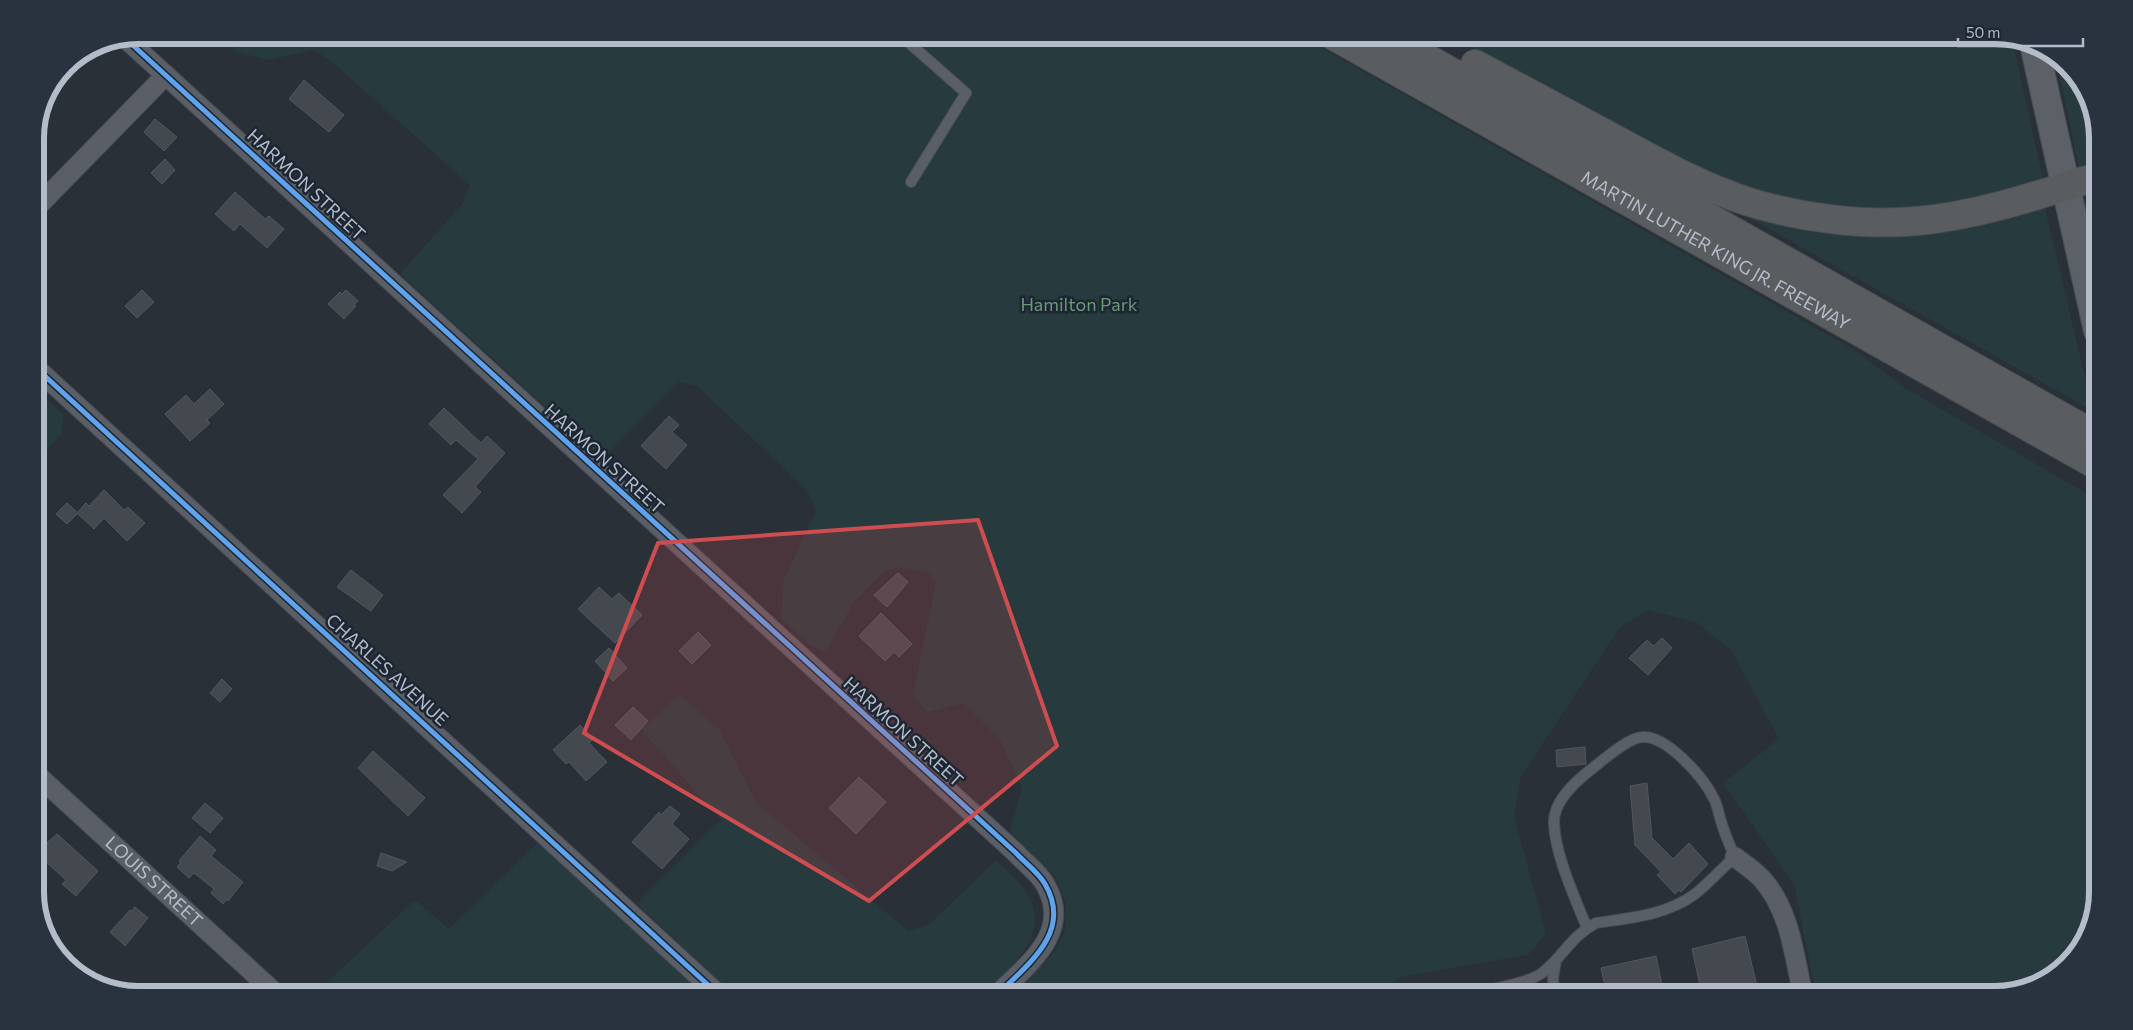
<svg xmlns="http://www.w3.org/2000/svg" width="2133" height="1030" font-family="Commissioner,sans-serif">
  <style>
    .green { fill: #273a3e }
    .building { fill: #444950; stroke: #52575f }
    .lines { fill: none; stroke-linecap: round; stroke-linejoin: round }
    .service-casing { stroke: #484c53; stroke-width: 12 }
    .minor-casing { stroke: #484c53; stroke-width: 21 }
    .primary-casing { stroke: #484c55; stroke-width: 30 }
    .motorway-casing { stroke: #474c53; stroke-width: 30 }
    .service { stroke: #5a5e66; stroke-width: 10 }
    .minor { stroke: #5a5e66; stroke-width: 19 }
    .primary { stroke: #5c6168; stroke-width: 28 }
    .motorway { stroke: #5a5d60; stroke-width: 28 }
    .cycleway-casing { stroke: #1d2633; stroke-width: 8 }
    .cycleway { stroke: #60a3ed; stroke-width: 5 }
    .marked { fill: #ce4d50; fill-opacity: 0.2; stroke: #ce4d50; stroke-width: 4; stroke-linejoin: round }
    .labels { text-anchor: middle; stroke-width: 5; stroke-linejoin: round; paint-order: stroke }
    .street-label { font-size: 18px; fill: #b4bcc9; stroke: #1d2633 }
    .park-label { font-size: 18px; fill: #6b9a76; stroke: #1d2633 }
    .rim { fill: none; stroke: #b4bcc9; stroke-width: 6 }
  </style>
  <rect width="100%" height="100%" fill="#2a3038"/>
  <path class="green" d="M 226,35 L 1299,35 L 1853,349 L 1905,388 L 2098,500 L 2098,892 L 2087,937 L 2052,978 L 1995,995 L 1816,995 L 1794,884 L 1723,783 L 1779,739 L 1732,651 L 1696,622 L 1648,610 L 1620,627 L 1521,776 L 1514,816 L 1546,934 L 1528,955 L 1400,977 L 1384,995 L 1012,995 L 1053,954 L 1065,931 L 1066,903 L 1055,876 L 1010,832 L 1022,787 L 999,738 L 964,703 L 927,712 L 913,695 L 936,582 L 927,572 L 897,567 L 882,573 L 854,602 L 826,652 L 810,645 L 781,619 L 784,579 L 816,511 L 807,490 L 697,386 L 679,382 L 608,453 L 592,449 L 400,274 L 463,203 L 470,185 L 330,60 L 313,50 L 269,60 L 236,52 Z
    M 1446,35 L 1995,35 L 2012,39 L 2043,180 L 1962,204 L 1877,211 L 1792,201 L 1745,188 L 1681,160 Z
    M 2056,59 L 2080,81 L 2098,132 L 2098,166 L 2079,168 Z
    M 2098,193 L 2098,243 L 2087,196 Z
    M 1747,208 L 1967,224 L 2045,208 L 2093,411 L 1744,215 Z
    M 35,389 L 64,415 L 61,434 L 35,462 Z
    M 679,694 L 719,729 L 756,802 L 908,931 L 930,924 L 996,860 C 1007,871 1022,883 1029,897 C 1051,938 1008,969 982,995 L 734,995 L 637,904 L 721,820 L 641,730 Z
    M 538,842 L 705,995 L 313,995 L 415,900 L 449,929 Z"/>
  <path class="building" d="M 304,80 L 344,115 L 329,132 L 289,99 Z
    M 155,119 L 177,137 L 164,151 L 144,132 Z
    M 165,159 L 175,170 L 162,184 L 151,173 Z
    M 235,192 L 265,219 L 269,216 L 284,229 L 267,248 L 240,224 L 234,231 L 215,214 Z
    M 142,290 L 154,302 L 137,318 L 125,306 Z
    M 346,290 L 358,301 L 354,304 L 356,306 L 344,319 L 328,304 L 340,292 L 342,294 Z
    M 210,389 L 224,404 L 207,420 L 210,423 L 190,441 L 165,414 L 186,395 L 194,404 Z
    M 444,408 L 481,443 L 487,436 L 505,453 L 475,487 L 481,492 L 462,513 L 443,495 L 478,459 L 456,440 L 451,445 L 429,424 Z
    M 669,416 L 679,425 L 672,432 L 687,445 L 666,469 L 641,446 Z
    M 104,490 L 124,510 L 128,507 L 145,523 L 127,541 L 104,518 L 94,529 L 77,513 L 86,503 L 89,506 Z
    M 67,503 L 78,513 L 67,524 L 56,514 Z
    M 351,570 L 383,595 L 371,611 L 337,587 Z
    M 898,573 L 908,582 L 887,607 L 874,595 Z
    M 599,587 L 612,599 L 619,593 L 642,615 L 615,643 L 578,609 Z
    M 881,613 L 912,644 L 899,657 L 894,652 L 885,661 L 859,636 Z
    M 698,632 L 711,645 L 692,664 L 679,651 Z
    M 1662,638 L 1672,648 L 1648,675 L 1629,658 L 1647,640 L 1654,646 Z
    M 609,648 L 627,668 L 613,681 L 595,661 Z
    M 222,679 L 232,689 L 220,702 L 210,693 Z
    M 633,707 L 648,721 L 631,740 L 615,725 Z
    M 580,725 L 593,739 L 589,743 L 607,762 L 586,781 L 569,762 L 566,764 L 553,750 Z
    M 1585,747 L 1586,764 L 1557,767 L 1556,750 Z
    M 373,751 L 425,798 L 408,816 L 358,768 Z
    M 859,777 L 886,802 L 856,834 L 829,808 Z
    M 1647,783 L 1652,838 L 1673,859 L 1689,843 L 1708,864 L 1681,892 L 1679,890 L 1675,894 L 1657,875 L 1661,872 L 1635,845 L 1630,786 Z
    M 205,803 L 223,818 L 210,833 L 192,818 Z
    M 670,806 L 680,814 L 672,824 L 689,839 L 662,869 L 632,842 L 659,812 L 661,815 Z
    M 57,834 L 98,871 L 76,896 L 62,884 L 66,880 L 36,853 Z
    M 200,836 L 216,850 L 211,856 L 243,882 L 228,901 L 227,899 L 223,904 L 211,893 L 214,889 L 194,873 L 189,878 L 177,867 L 181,862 L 179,861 Z
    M 381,853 L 407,862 L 392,871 L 377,866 Z
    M 135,907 L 148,918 L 125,946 L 110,932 L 130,910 L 132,911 Z
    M 1745,936 L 1759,995 L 1702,995 L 1692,949 Z
    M 1656,956 L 1664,995 L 1607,995 L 1601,968 Z"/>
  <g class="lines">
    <g class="service-casing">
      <path id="service" d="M 900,35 L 966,93 L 911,182
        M 1465,995 C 1485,990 1527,984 1542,973 C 1564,956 1570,937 1596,923 C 1630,918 1667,915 1695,894 C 1709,883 1721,869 1735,857 C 1729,844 1724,832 1720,818 C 1718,811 1717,803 1713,797 C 1703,777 1667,736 1643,737 C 1628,737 1601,762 1589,771 C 1574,783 1553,802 1554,823 C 1555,855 1575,898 1587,928
        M 1554,995 L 1553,978 L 1556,960"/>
    </g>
    <g class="minor-casing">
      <g id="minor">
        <path d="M 125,38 L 1016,853 C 1025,863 1038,872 1045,884 C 1073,932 1028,964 997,995"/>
        <path d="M 35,209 L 166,75"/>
        <path d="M 35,367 L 719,995"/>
        <path id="s1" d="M 35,773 L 272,990"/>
        <path d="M 1735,857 C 1744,864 1755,871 1762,879 C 1790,910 1794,955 1803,995"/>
      </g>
    </g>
    <g class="primary-casing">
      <path id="primary" d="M 2034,44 L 2098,331"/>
    </g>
    <g class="motorway-casing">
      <g id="motorway">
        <path id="s2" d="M 1332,35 L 2098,466"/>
        <path d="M 1386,35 L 2098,437"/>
        <path d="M 1475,64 C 1521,89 1568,114 1615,139 C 1657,162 1702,187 1749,202 C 1802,218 1862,226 1917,221 C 1973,216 2030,198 2083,181 L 2098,178"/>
      </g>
    </g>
    <use href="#service" class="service"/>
    <use href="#minor" class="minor"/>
    <use href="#primary" class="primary"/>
    <use href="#motorway" class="motorway"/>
    <g class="cycleway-casing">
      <path id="cycleway" d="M 125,38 L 1016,853 C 1025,863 1038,872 1045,884 C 1073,932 1028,964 997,995
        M 35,367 L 719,995"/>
    </g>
    <use href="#cycleway" class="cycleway"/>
  </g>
  <path class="marked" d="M 978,520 L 1057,746 L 869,901 L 584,733 L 658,543 Z"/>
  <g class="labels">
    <g class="street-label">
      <text transform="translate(306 185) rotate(43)" y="6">HARMON STREET</text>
      <text dy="6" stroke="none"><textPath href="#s2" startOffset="440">MARTIN LUTHER KING JR. FREEWAY</textPath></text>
      <text transform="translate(604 459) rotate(42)" y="6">HARMON STREET</text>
      <text transform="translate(387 670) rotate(42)" y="6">CHARLES AVENUE</text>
      <text transform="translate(903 732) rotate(42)" y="6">HARMON STREET</text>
      <text dy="6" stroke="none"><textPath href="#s1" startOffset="161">LOUIS STREET</textPath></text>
    </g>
    <g class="park-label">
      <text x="1079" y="311">Hamilton Park</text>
    </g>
  </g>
  <path d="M0 0H2133V1030H0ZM138 44H1995A94 94 0 0 1 2089 138V892A94 94 0 0 1 1995 986H138A94 94 0 0 1 44 892V138A94 94 0 0 1 138 44Z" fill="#29323f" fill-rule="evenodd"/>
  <path class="rim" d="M138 44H1995A94 94 0 0 1 2089 138V892A94 94 0 0 1 1995 986H138A94 94 0 0 1 44 892V138A94 94 0 0 1 138 44Z"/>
  <path d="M1958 38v8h125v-8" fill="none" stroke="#b4bcc9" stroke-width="2.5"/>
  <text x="1966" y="38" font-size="15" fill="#b4bcc9" stroke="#1d2633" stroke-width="4" paint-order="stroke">50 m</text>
</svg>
